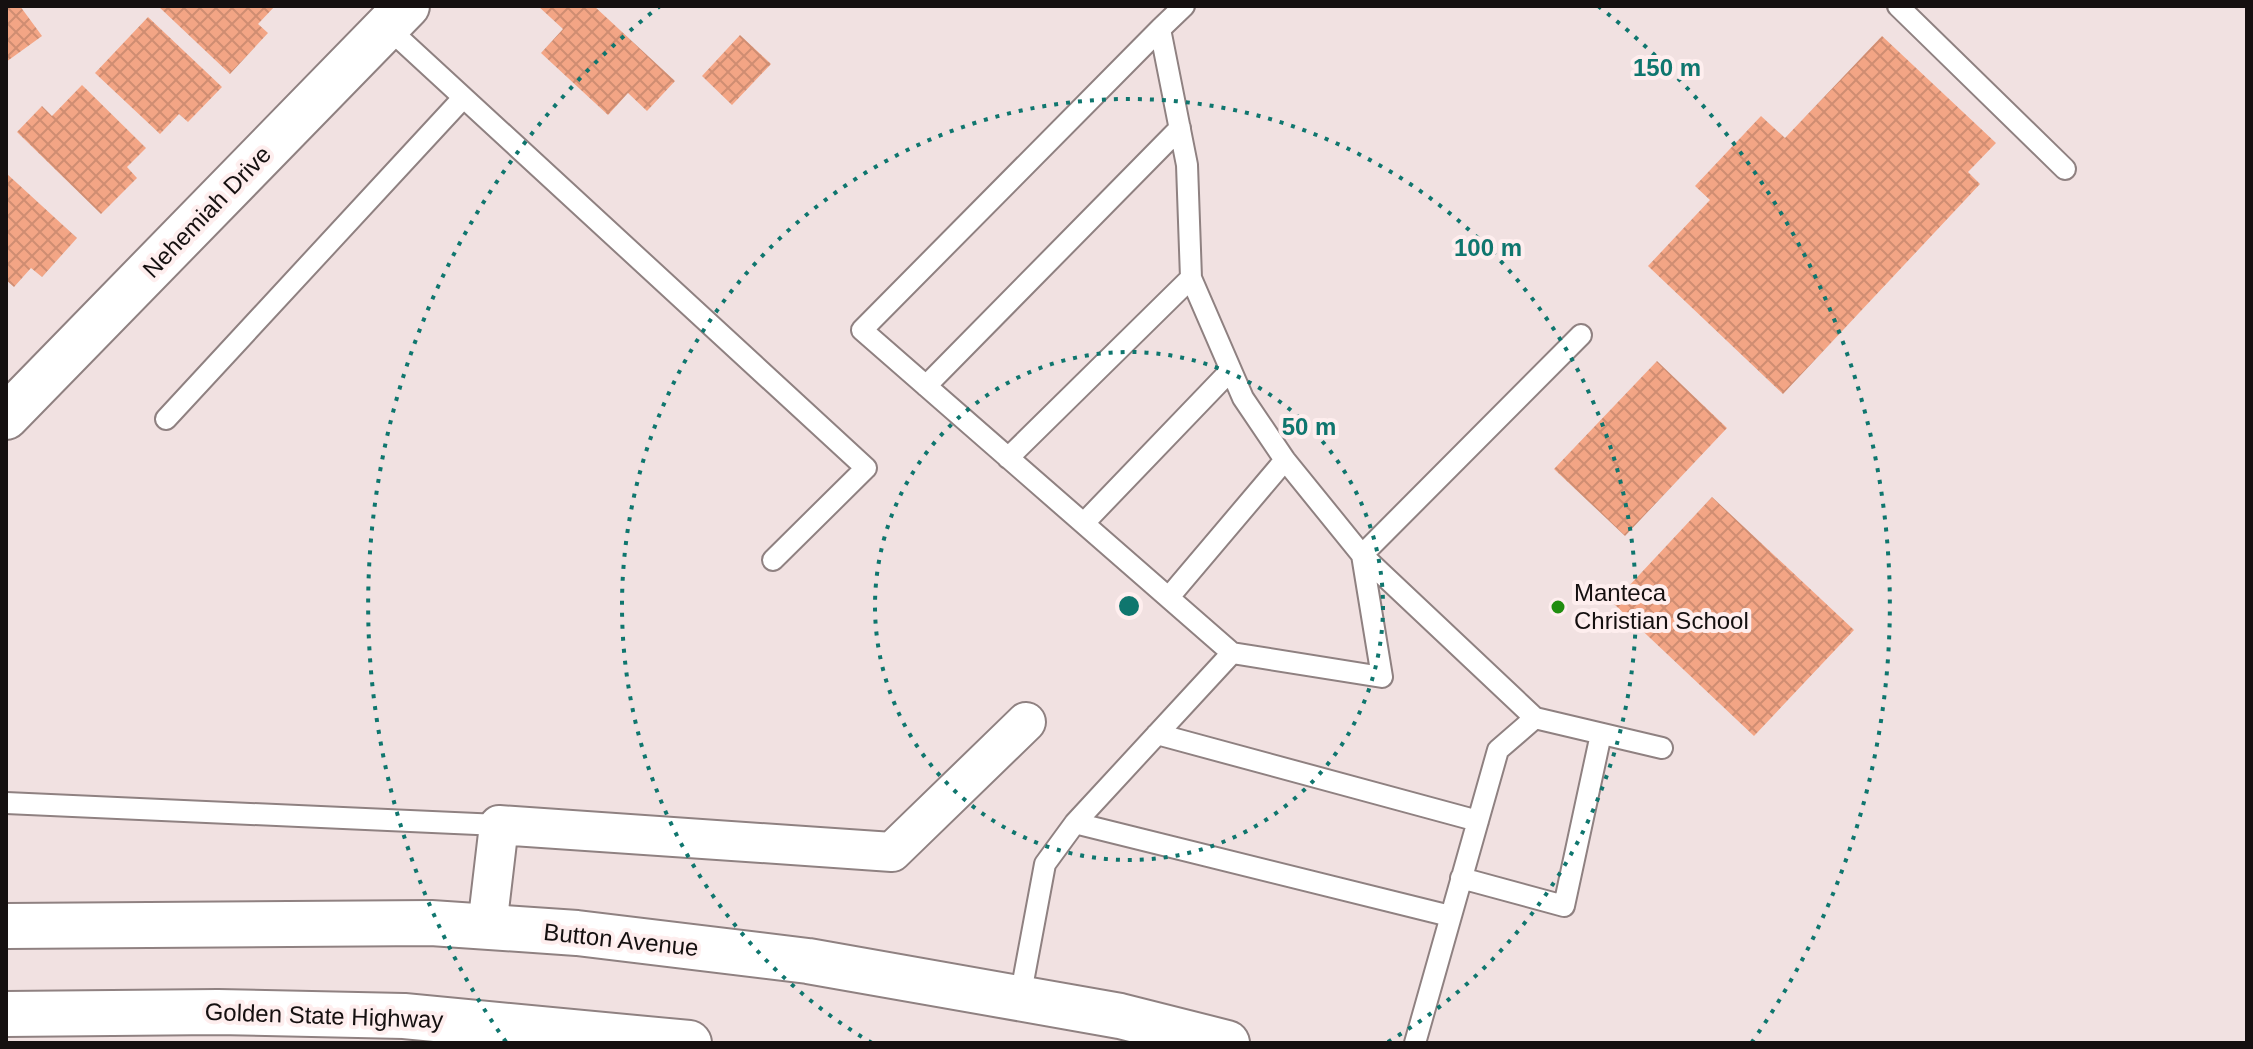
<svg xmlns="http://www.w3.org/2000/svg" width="2253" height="1049" font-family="Helvetica,sans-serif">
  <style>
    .building { fill: url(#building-cross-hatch) }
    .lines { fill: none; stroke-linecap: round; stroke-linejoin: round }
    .service-casing { stroke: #8f8181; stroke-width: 24 }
    .minor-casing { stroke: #8f8181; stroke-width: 42 }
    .tertiary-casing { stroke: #8f8181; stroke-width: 48 }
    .motorway-casing { stroke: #8f8181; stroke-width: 48 }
    .service { stroke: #fff; stroke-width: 20 }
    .minor { stroke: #fff; stroke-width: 38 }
    .tertiary { stroke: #fff; stroke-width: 44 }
    .motorway { stroke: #fff; stroke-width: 44 }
    .ring { fill: none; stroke: #0f766e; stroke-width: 4; stroke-dasharray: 4 8 }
    .poi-dot { fill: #208d0f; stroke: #feeeee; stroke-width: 3 }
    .labels { text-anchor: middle; stroke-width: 8; stroke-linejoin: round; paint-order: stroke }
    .street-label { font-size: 24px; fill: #151010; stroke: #feeeee }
    .poi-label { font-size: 24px; fill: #151010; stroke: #feeeee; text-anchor: start }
    .centre { fill: #0f766e; stroke: #feeeee; stroke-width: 4 }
    .ring-label { font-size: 24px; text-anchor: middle; font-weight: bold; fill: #0f766e; stroke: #feeeee; stroke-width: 8; stroke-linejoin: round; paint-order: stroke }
  </style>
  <defs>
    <pattern id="building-cross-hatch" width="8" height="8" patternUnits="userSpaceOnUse" patternTransform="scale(2)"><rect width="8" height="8" fill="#f3a585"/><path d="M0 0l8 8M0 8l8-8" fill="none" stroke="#cf8d72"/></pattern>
  </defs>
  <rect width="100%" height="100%" fill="#f1e1e1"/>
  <path class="building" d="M 6,6 L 20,6 L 42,36 L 6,62 Z
    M 158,6 L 275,6 L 258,24 L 268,33 L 230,74 Z
    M 538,6 L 594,6 L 675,81 L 647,111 L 628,93 L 608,115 L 541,53 L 563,29 Z
    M 148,17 L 222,87 L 188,122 L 179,114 L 160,134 L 95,73 Z
    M 740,35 L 771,64 L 732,105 L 702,76 Z
    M 1882,36 L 1996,143 L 1968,172 L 1980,184 L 1783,394 L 1648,266 L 1710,200 L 1695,186 L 1761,116 L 1785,138 Z
    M 82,85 L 146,148 L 127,167 L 137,178 L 101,214 L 17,132 L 42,106 L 52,116 Z
    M 6,173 L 77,238 L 42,277 L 31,268 L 14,287 L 6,280 Z
    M 1657,361 L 1727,428 L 1625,536 L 1554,469 Z
    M 1712,497 L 1854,630 L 1754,736 L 1613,603 Z"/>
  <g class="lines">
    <g class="service-casing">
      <path id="service" d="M 1898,6 L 2065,169
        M 387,27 L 866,468 L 773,560
        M 1160,29 L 1184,6
        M 926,386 L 1180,128
        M 166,419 L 463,98
        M 1008,458 L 1191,278
        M 1084,523 L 1230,371
        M 1362,555 L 1535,718 L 1662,748
        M 1169,597 L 1285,460
        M 1232,653 L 1382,677 L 1362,555
        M 1157,734 L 1478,821
        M 6,803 L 499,825
        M 1075,823 L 1450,916
        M 1461,878 L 1564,906 L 1601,734
        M 1020,998 L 1045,864 L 1075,823 L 1232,653 L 862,330 L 1160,29 L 1187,165 L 1191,278 L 1243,398 L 1285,460 L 1362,555 L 1581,335
        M 1415,1043 L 1498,750 L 1535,718"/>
    </g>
    <g class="minor-casing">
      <path id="minor" d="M 487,927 L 499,825 L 892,852 L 1026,722"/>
    </g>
    <g class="tertiary-casing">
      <path id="tertiary" d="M 6,417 L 407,6
        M 6,926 L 431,923 L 577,933 L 808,961 L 1120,1016 L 1227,1043"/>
    </g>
    <g class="motorway-casing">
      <path id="motorway" d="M 6,1014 L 218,1012 L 404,1016 L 689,1043"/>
    </g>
    <use href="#service" class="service"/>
    <use href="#minor" class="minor"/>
    <use href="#tertiary" class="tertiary"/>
    <use href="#motorway" class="motorway"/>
  </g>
  <g class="ring">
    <circle cx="1129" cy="606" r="254"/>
    <path d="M872 1043A507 507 0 1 1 1386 1043"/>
    <path d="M506 1042A761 761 0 0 1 660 6M1598 6A761 761 0 0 1 1752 1042"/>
  </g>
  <circle class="poi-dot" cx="1558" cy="607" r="8"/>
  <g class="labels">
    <g class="street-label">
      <text transform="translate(207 212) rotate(-46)" y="8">Nehemiah Drive</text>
      <text transform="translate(621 940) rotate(6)" y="8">Button Avenue</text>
      <text transform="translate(324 1016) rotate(2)" y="8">Golden State Highway</text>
    </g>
    <g class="poi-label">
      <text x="1574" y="601">Manteca<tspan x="1574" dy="28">Christian School</tspan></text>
    </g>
  </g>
  <circle cx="1129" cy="606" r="12" class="centre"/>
  <g class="ring-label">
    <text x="1667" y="76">150 m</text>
    <text x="1488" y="256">100 m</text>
    <text x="1309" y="435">50 m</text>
  </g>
  <rect width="2253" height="1049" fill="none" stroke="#151010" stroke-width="16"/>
</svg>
